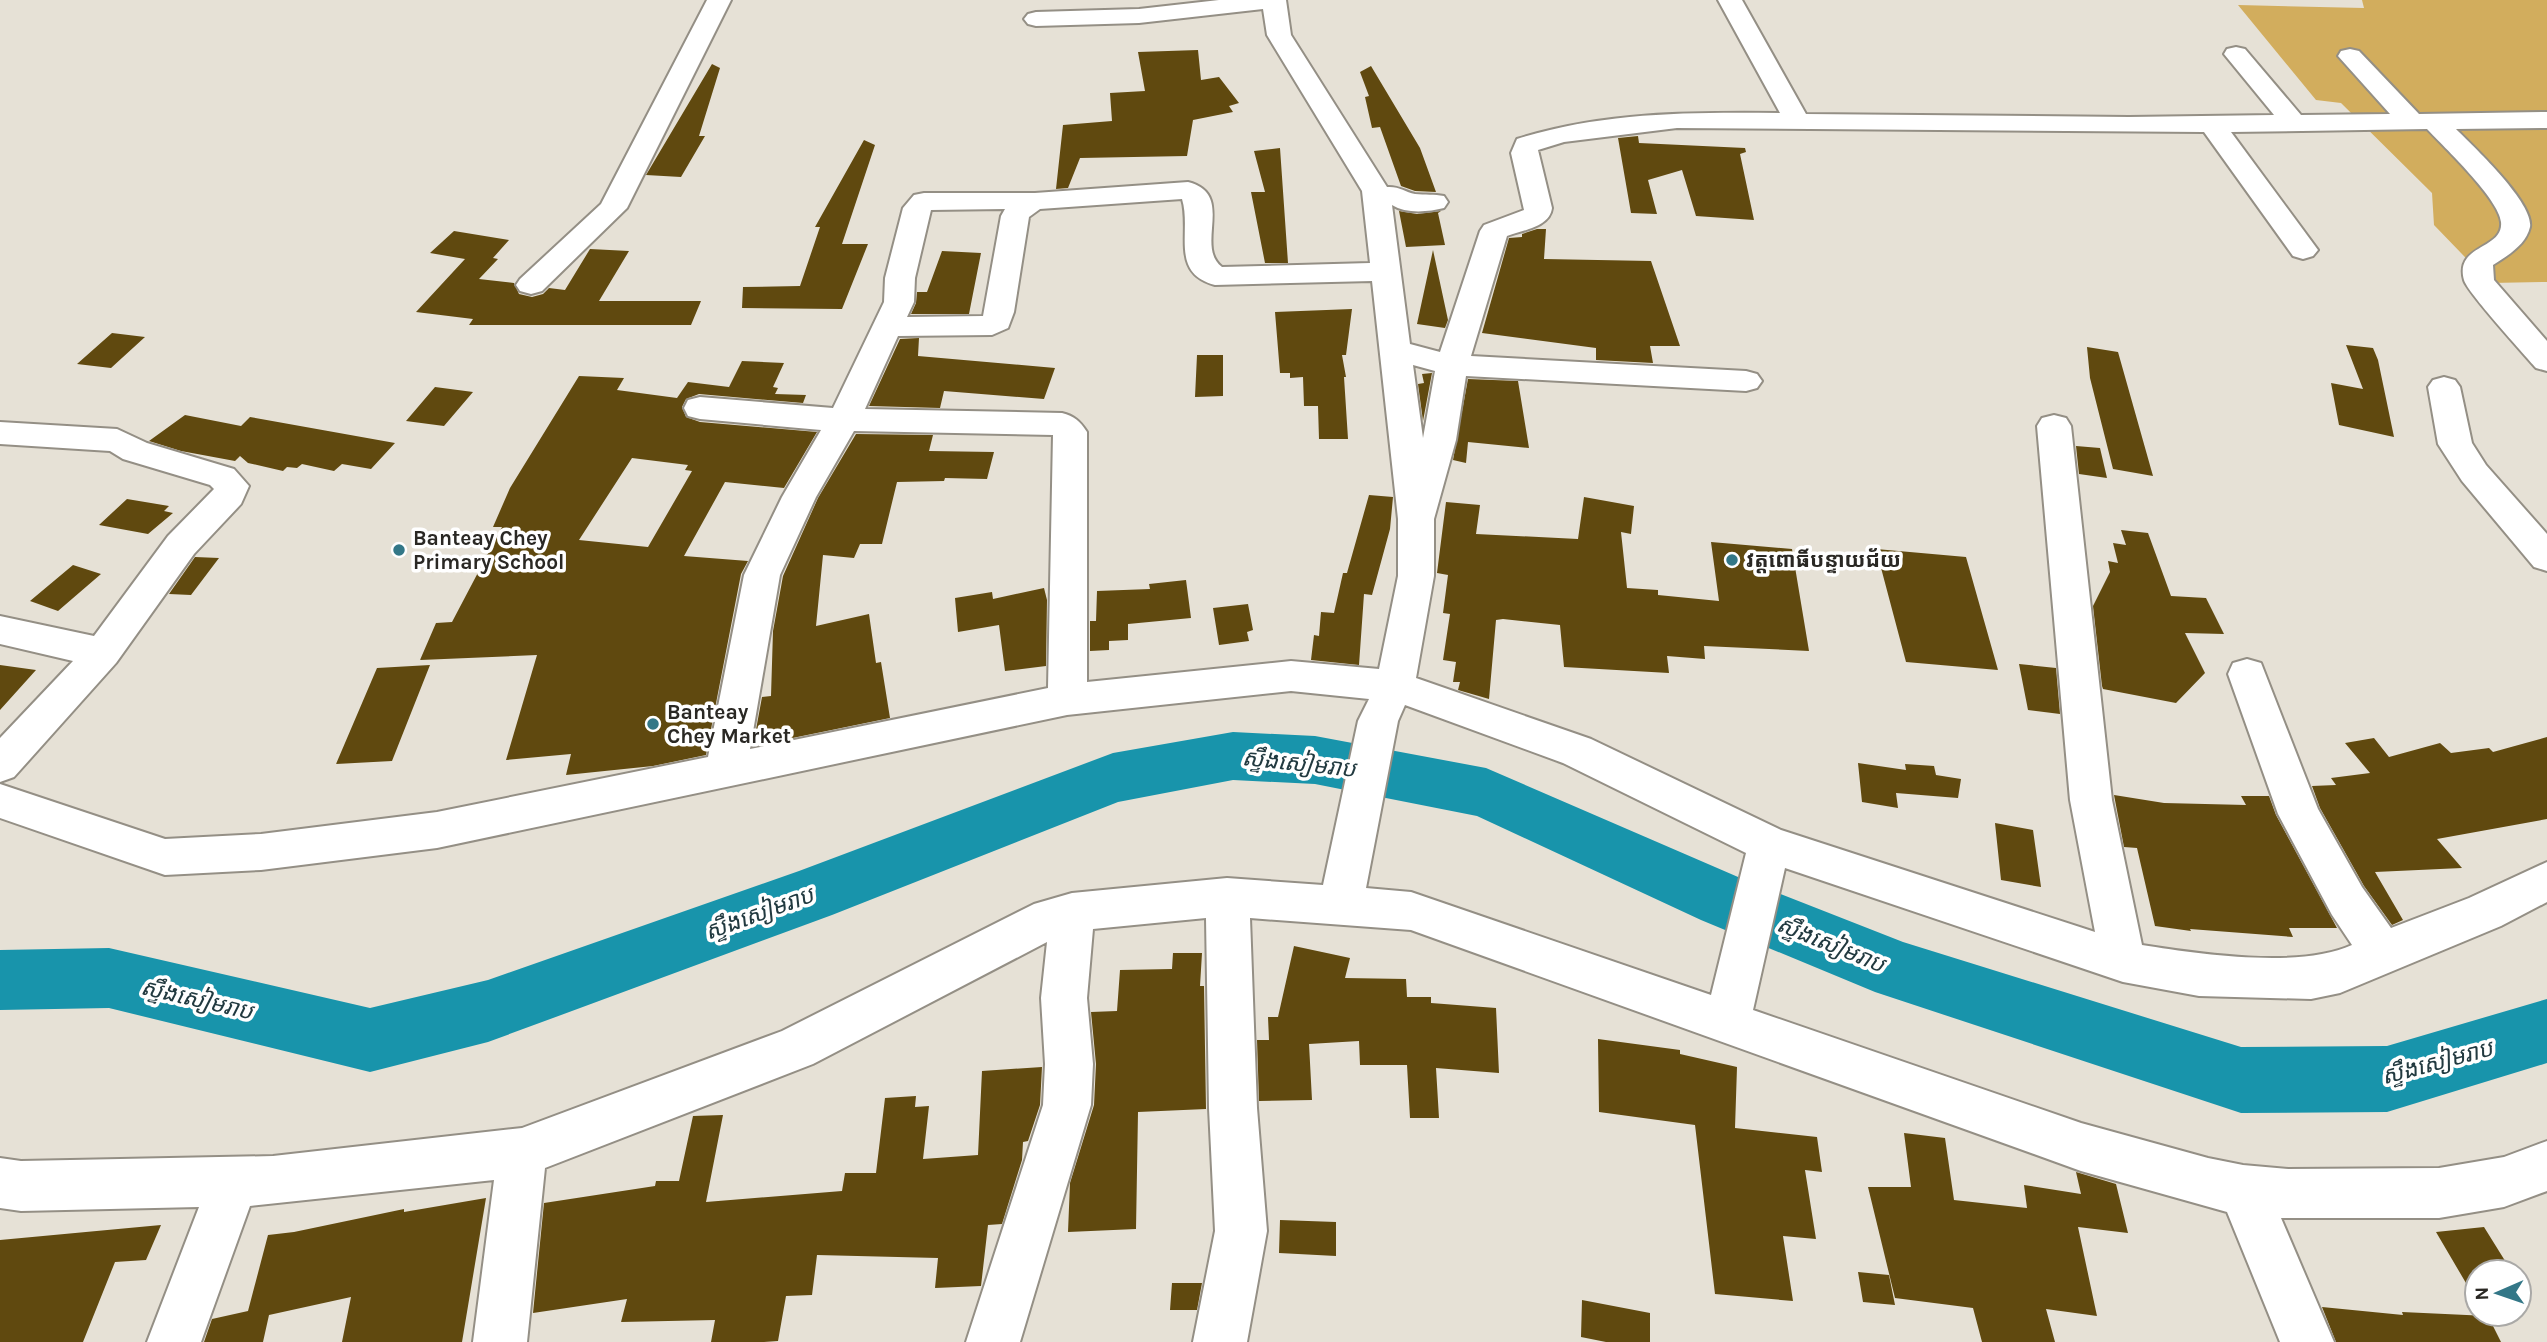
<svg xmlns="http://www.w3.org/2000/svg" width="2547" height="1342" font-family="Karla,'Noto Sans Khmer',sans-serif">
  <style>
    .green { fill: #d2ad5d }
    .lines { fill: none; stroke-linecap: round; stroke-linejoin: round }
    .river { fill: #1894ab; fill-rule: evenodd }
    .building { fill: #60490f; fill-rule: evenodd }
    .minor-casing { stroke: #948f85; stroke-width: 4 }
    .minor { fill: #fff; fill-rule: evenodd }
    .poi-dot { fill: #337787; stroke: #fff; stroke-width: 2.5 }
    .labels { text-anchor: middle; stroke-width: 7; stroke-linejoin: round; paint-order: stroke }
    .poi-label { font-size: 21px; font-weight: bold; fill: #2a2824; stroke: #fff; text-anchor: start }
    .water-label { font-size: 23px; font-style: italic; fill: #223a40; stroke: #fff }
  </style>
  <rect width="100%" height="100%" fill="#e6e1d6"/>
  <path class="green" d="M 2362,0 L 2547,0 L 2547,282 L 2490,283 L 2434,225 L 2432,193 L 2341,103 L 2316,100 L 2238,5 L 2364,8 Z"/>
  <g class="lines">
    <path class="river" d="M 1233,732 L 1315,736 L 1486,768 L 1745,880 L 1903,942 L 2241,1047 L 2387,1046 L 2547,999 L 2547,1063 L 2387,1112 L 2241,1113 L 1875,992 L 1701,920 L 1477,816 L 1315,784 L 1233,780 L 1118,802 L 832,915 L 488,1042 L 370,1072 L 109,1008 L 0,1010 L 0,950 L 109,948 L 370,1008 L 488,980 L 799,871 L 1113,753 Z"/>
  </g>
  <path class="building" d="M 1198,50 L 1201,80 L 1219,77 L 1239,103 L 1229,106 L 1233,112 L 1193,120 L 1187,156 L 1080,158 L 1068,188 L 1056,189 L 1063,125 L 1112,121 L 1110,93 L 1145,91 L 1138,52 Z
    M 712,64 L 720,68 L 699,136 L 705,136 L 681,177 L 646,175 Z
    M 1371,66 L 1420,148 L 1436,192 L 1415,191 L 1401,186 L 1380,127 L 1372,128 L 1365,97 L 1369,96 L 1360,72 Z
    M 1638,136 L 1639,143 L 1745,148 L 1746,152 L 1740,154 L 1754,220 L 1696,216 L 1682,170 L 1648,180 L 1657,214 L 1631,213 L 1618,138 Z
    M 864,140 L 875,145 L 842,244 L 868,244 L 842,309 L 742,308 L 743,287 L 800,286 L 820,227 L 815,227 Z
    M 1280,148 L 1288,263 L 1265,263 L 1251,192 L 1265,192 L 1254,151 Z
    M 1399,211 L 1417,214 L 1441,211 L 1438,213 L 1445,245 L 1406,247 Z
    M 1537,229 L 1546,229 L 1544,259 L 1651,261 L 1680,346 L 1650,346 L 1653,363 L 1596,360 L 1596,348 L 1482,333 L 1509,238 L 1522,237 L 1522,234 Z
    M 454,231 L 509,240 L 493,258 L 498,259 L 479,279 L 514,283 L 519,294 L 532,297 L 543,294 L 549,288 L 565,290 L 590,249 L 629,251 L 599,301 L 701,301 L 691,325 L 469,325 L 473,319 L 416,312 L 465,259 L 430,253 Z
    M 1433,250 L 1448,320 L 1445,328 L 1417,324 Z
    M 942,251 L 981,253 L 969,314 L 911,314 L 916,303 L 917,292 L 927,292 Z
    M 1352,309 L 1346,355 L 1342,355 L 1346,377 L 1344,377 L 1348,439 L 1319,439 L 1318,406 L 1304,406 L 1303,377 L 1290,378 L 1290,373 L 1280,373 L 1275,312 Z
    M 112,333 L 145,337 L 111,368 L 77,364 Z
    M 919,338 L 918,356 L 1055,368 L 1044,399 L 944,391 L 940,408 L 869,406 L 900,339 Z
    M 2346,345 L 2373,348 L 2378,360 L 2394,437 L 2339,425 L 2331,383 L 2363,389 Z
    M 2087,347 L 2118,352 L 2153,476 L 2113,469 L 2090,378 Z
    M 1197,355 L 1223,355 L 1223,396 L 1195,397 Z
    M 742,361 L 784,363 L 773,387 L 778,388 L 775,394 L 806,395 L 803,403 L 699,394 L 686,399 L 682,407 L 686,417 L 700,422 L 817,432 L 784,488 L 725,482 L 684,556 L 748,561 L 741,574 L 706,755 L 653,766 L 566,775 L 571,754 L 506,760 L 537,655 L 420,660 L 436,623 L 452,622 L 502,527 L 493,527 L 510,488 L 579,376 L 624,378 L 617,390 L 677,398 L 688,382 L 729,387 ZM 632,458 L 688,465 L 685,470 L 692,471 L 648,547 L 579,540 Z
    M 1432,373 L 1423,421 L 1418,384 L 1424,383 L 1422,374 Z
    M 1468,379 L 1518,381 L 1529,448 L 1468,442 L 1466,463 L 1453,460 Z
    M 435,387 L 473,392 L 444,426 L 406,421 Z
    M 185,415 L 241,426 L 250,417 L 395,443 L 371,469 L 342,464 L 334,471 L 302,464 L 297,468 L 287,467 L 283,471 L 248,463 L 240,456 L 235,461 L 181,451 L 149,441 Z
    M 856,434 L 933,435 L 929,451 L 994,452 L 987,479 L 945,478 L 944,481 L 897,482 L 882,544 L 860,544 L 854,558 L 823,555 L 816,626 L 869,614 L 876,663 L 881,662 L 890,718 L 753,746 L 762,697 L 771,696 L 773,631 L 783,576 L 818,498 Z
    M 2076,446 L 2100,448 L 2107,478 L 2079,474 Z
    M 1369,495 L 1393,497 L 1390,529 L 1372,595 L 1364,594 L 1359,665 L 1311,660 L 1314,635 L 1319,636 L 1321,612 L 1334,613 L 1343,573 L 1347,573 Z
    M 1584,497 L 1634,506 L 1631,534 L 1621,532 L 1627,588 L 1658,590 L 1658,595 L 1719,601 L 1711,542 L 1792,549 L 1809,651 L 1704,646 L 1705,659 L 1667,656 L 1669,673 L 1564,667 L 1560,625 L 1503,619 L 1496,620 L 1489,699 L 1458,690 L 1460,682 L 1453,682 L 1456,662 L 1443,660 L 1450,614 L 1443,613 L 1448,575 L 1437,573 L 1446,502 L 1480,505 L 1476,534 L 1578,539 Z
    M 127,499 L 169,506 L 164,511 L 173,513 L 148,534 L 99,525 Z
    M 2121,530 L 2148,533 L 2171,596 L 2206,598 L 2224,634 L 2185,633 L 2205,673 L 2176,703 L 2103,689 L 2102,686 L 2093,606 L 2110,572 L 2108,561 L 2118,563 L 2113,543 L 2126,545 Z
    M 1876,549 L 1966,557 L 1998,670 L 1906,662 Z
    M 195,557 L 219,558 L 191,595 L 169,594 Z
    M 73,565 L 101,574 L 58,611 L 30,601 Z
    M 1186,580 L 1191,618 L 1128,624 L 1128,640 L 1109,641 L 1109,650 L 1090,651 L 1090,621 L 1096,621 L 1097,591 L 1150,589 L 1149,584 Z
    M 1044,588 L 1047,600 L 1046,666 L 1005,671 L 999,625 L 958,632 L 955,598 L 992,592 L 993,599 Z
    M 1248,604 L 1253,630 L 1247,632 L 1249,641 L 1219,645 L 1213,608 Z
    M 2019,664 L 2056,668 L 2060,714 L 2028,710 Z
    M 0,665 L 36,670 L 0,710 Z
    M 430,665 L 392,761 L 336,764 L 377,668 Z
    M 2547,737 L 2547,819 L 2437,839 L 2462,868 L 2375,872 L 2403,920 L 2392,925 L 2364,886 L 2320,808 L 2312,786 L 2336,785 L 2331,778 L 2370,773 L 2345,743 L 2374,738 L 2389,757 L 2440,743 L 2451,753 L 2489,748 L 2493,752 Z
    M 1858,763 L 1906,770 L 1905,764 L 1934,766 L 1936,775 L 1961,779 L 1958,798 L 1896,793 L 1898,808 L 1862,802 Z
    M 2114,795 L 2164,803 L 2246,805 L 2241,796 L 2269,796 L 2276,815 L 2337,928 L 2289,928 L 2293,937 L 2190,929 L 2191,931 L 2155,926 L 2137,848 L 2124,847 Z
    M 1995,823 L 2033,830 L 2041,887 L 2001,880 Z
    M 1294,946 L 1350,958 L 1345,978 L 1406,979 L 1407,997 L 1431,997 L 1431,1003 L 1496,1008 L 1499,1073 L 1436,1068 L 1439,1118 L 1410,1118 L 1407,1065 L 1360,1065 L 1359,1041 L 1309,1044 L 1312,1100 L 1259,1101 L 1257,1040 L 1269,1040 L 1268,1017 L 1278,1017 Z
    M 1173,953 L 1202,953 L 1200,986 L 1204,986 L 1206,1109 L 1138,1112 L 1136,1229 L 1068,1232 L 1070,1183 L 1094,1105 L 1096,1064 L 1091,1012 L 1117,1011 L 1120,970 L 1172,969 Z
    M 1598,1039 L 1680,1050 L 1680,1054 L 1737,1067 L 1735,1128 L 1817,1137 L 1822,1172 L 1805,1170 L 1816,1239 L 1783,1236 L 1793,1301 L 1715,1294 L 1695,1125 L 1599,1112 Z
    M 1042,1067 L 1040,1105 L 1028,1141 L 1023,1142 L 1022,1160 L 1002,1224 L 988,1225 L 981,1286 L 935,1288 L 938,1258 L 817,1255 L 812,1295 L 786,1296 L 778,1341 L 764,1342 L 711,1342 L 715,1320 L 621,1322 L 627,1299 L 533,1313 L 544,1203 L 655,1186 L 656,1181 L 679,1181 L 693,1116 L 723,1115 L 706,1202 L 842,1191 L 845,1173 L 876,1173 L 885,1098 L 916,1096 L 915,1107 L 929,1106 L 923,1159 L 978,1155 L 982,1071 Z
    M 1904,1133 L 1945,1138 L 1954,1200 L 2027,1208 L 2024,1185 L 2081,1194 L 2076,1172 L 2116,1184 L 2128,1233 L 2078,1227 L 2097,1316 L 2046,1309 L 2055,1342 L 1982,1342 L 1973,1308 L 1895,1298 L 1868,1187 L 1911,1187 Z
    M 486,1198 L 462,1342 L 342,1342 L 351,1297 L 269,1315 L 263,1342 L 204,1342 L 212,1319 L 248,1311 L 268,1235 L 294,1232 L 404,1209 L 404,1212 Z
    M 1280,1220 L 1336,1222 L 1336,1256 L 1279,1253 Z
    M 161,1225 L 146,1260 L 115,1262 L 83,1342 L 0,1342 L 0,1240 Z
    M 2484,1227 L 2512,1272 L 2477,1272 L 2477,1294 L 2473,1295 L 2436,1232 Z
    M 1858,1272 L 1889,1275 L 1895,1305 L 1863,1302 Z
    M 1172,1283 L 1202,1283 L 1197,1310 L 1170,1310 Z
    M 1582,1300 L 1650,1313 L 1650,1342 L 1606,1342 L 1581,1337 Z
    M 2322,1307 L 2403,1315 L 2402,1312 L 2488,1316 L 2501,1342 L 2336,1342 Z"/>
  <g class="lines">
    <g class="minor-casing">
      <path id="minor" d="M 707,0 L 731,0 L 627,208 L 542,291 L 531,294 L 520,291 L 516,285 L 520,279 L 601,204 Z
        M 1219,0 L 1286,0 L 1291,35 L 1387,187 C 1399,186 1405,192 1415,194 C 1425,195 1434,194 1444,196 L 1448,202 L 1444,208 C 1428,212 1406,214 1392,205 L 1410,344 L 1440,352 L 1480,231 L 1484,225 L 1524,210 L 1511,153 L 1517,139 C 1602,112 1691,112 1780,113 L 1718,0 L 1742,0 L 1806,114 L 2129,117 L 2274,115 L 2224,54 L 2227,49 L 2236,47 L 2245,49 L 2301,115 L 2390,114 L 2338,56 L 2341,51 L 2350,49 L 2359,51 L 2419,114 L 2547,112 L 2547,128 L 2456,129 C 2473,146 2534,203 2530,227 C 2526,245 2507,256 2493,265 L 2494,280 L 2547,341 L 2547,371 L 2536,368 C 2524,354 2467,292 2464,280 C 2454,244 2504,250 2501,222 C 2499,199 2444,147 2427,129 L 2231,132 L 2318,250 L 2313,256 L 2303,259 L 2293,256 L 2204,132 L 1677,128 L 1564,142 L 1538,150 L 1552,208 C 1550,227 1523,230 1507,236 L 1471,356 L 1746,371 L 1757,374 L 1762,381 L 1757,388 L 1746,391 L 1466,376 L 1456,440 L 1434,519 L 1434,576 L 1416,678 L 1591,739 L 1781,830 L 2095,932 L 2070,800 L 2037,426 L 2042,418 L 2054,415 L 2066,418 L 2071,426 L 2112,800 L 2142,945 C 2199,954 2300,969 2352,945 L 2332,915 L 2278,814 L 2228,674 L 2233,663 L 2247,659 L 2261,663 L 2318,809 L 2362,887 L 2391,928 L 2469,898 L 2547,862 L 2547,902 L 2501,926 L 2340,993 L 2311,999 L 2199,996 L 2123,982 L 1785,868 L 1753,1010 L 2081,1123 L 2208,1158 L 2243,1165 L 2288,1169 L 2439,1168 L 2504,1157 L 2547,1141 L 2547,1191 L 2504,1207 L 2439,1218 L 2281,1218 L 2334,1342 L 2280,1342 L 2227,1212 L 2081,1171 L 1411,930 L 1250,918 L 1257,1108 L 1267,1231 L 1247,1342 L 1193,1342 L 1215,1231 L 1209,1108 L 1206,918 L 1093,929 L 1087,998 L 1093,1064 L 1091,1105 L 1020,1342 L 966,1342 L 1043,1105 L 1045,1064 L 1041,998 L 1047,942 L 813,1064 L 545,1168 L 527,1342 L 473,1342 L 494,1180 L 250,1206 L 201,1342 L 147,1342 L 199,1207 L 21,1211 L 0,1208 L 0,1158 L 21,1161 L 273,1156 L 522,1128 L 782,1031 L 1034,904 L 1072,893 L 1227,878 L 1323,885 L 1358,721 L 1369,699 L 1291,691 L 1067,715 L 437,848 L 261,870 L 165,875 L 0,818 L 0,784 L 165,839 L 261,834 L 437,812 L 708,757 L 744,575 L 782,497 L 821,430 L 700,419 L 688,416 L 684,408 L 688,400 L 700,397 L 833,408 L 884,302 L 885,278 L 903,208 L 914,195 L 924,193 L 1035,193 L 1188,182 C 1236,194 1194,246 1222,267 L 1370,263 L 1362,191 L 1267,35 L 1263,9 L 1139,23 L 1036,26 L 1028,24 L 1024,19 L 1028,14 L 1036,12 L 1139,9 ZM 1182,199 C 1192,231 1169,273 1215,285 L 1372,281 L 1398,519 L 1398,576 L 1379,669 L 1291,661 L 1087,682 L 1087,432 C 1080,421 1074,416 1062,413 L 865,409 L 898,336 L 992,335 L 1008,328 L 1014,312 L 1029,217 L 1040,209 ZM 1005,209 L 1001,216 L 983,316 L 907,317 L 914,302 L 915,278 L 931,210 ZM 1413,365 L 1435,371 L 1423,438 ZM 854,431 L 1053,435 L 1048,688 L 750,749 L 780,575 L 816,497 ZM 1405,705 L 1563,763 L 1746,853 L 1711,995 L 1411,892 L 1366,888 L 1398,721 Z
        M 2444,377 L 2455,380 L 2460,387 L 2472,443 L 2486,465 L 2547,534 L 2547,571 L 2534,567 L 2462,481 L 2438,444 L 2428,387 L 2433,380 Z
        M 0,422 L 117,429 L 147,443 L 234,469 L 249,486 L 241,504 L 194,554 L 116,663 L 14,777 L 0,782 L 0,738 L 73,661 L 0,644 L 0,616 L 94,636 L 168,536 L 214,489 L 210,485 L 123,459 L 110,451 L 0,444 Z"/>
    </g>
    <use href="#minor" class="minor"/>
  </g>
  <g class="poi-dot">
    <circle cx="399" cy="550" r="7"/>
    <circle cx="1732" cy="560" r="7"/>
    <circle cx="653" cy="724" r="7"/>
  </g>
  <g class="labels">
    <g class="poi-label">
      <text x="413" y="545">Banteay Chey<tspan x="413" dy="24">Primary School</tspan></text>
      <text x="1746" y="567">វត្តពោធិ៍បន្ទាយជ័យ</text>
      <text x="667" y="719">Banteay<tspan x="667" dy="24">Chey Market</tspan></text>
    </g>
    <g class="water-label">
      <text transform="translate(1299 763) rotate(6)" y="8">ស្ទឹងសៀមរាប</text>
      <text transform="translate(759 913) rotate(-20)" y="8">ស្ទឹងសៀមរាប</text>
      <text transform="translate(1831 944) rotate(22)" y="8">ស្ទឹងសៀមរាប</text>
      <text transform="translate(197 999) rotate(13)" y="8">ស្ទឹងសៀមរាប</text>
      <text transform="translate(2437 1062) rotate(-15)" y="8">ស្ទឹងសៀមរាប</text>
    </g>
  </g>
  <g transform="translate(2498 1293) rotate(268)"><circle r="33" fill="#ffffff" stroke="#aaa9a7" stroke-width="2"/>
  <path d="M0-5L12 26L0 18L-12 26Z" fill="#337787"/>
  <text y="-10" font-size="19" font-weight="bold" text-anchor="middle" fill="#2a2824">N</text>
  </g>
</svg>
